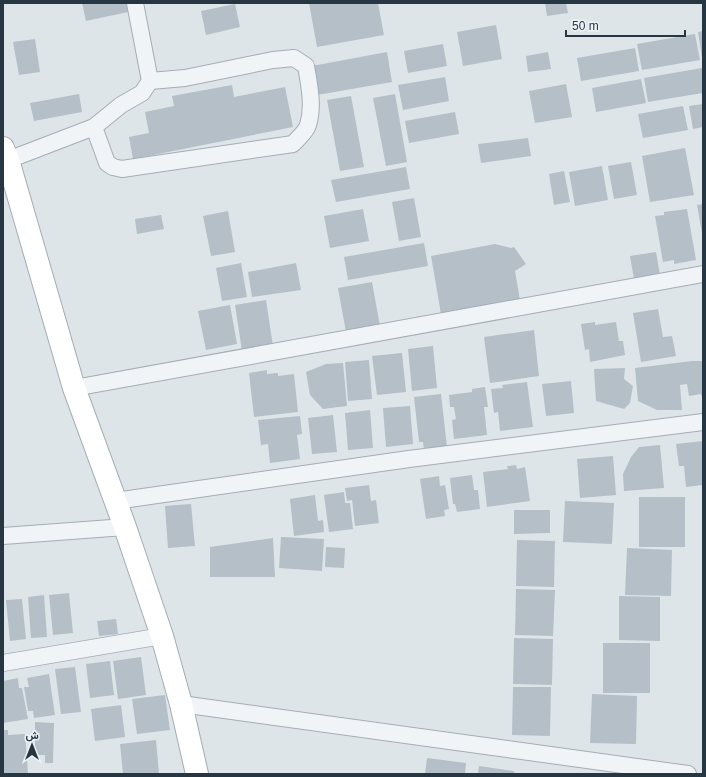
<svg xmlns="http://www.w3.org/2000/svg" width="706" height="777" font-family="Helvetica,Vazirmatn,sans-serif">
  <style>
    .building { fill: #b5bfc7 }
    .lines { fill: none; stroke-linecap: round; stroke-linejoin: round }
    .street-casing { stroke: #a3adb4; stroke-width: 18 }
    .secondary-casing { stroke: #a3adb4; stroke-width: 24 }
    .street { stroke: #f1f4f7; stroke-width: 16 }
    .secondary { stroke: #fff; stroke-width: 22 }
  </style>
  <rect width="100%" height="100%" fill="#dee5e9"/>
  <path class="building" d="M 82,3 L 126,3 L 128,12 L 86,21 Z
    M 309,3 L 378,3 L 384,35 L 317,47 Z
    M 545,3 L 566,3 L 568,13 L 547,16 Z
    M 235,4 L 240,27 L 206,35 L 201,11 Z
    M 496,25 L 502,59 L 463,66 L 457,32 Z
    M 703,31 L 703,58 L 702,58 L 698,32 Z
    M 695,34 L 700,60 L 642,70 L 637,44 Z
    M 35,39 L 40,72 L 19,75 L 13,42 Z
    M 443,44 L 447,66 L 408,73 L 404,51 Z
    M 635,48 L 639,71 L 581,81 L 577,58 Z
    M 387,52 L 392,82 L 317,95 L 312,66 Z
    M 548,52 L 551,69 L 528,72 L 526,56 Z
    M 702,68 L 703,93 L 648,102 L 644,78 Z
    M 445,77 L 449,101 L 403,110 L 398,85 Z
    M 641,79 L 646,103 L 596,112 L 592,88 Z
    M 566,84 L 572,117 L 535,123 L 529,91 Z
    M 232,85 L 234,97 L 285,87 L 293,127 L 133,159 L 129,137 L 149,133 L 145,112 L 174,106 L 172,96 Z
    M 79,94 L 82,112 L 34,121 L 30,103 Z
    M 395,94 L 407,162 L 386,166 L 373,98 Z
    M 351,96 L 364,167 L 340,171 L 327,100 Z
    M 703,104 L 703,127 L 693,129 L 689,106 Z
    M 683,106 L 688,130 L 643,138 L 638,114 Z
    M 455,112 L 459,134 L 409,143 L 405,121 Z
    M 528,138 L 531,156 L 481,163 L 478,144 Z
    M 685,148 L 694,195 L 650,202 L 642,156 Z
    M 631,162 L 637,195 L 614,199 L 608,166 Z
    M 602,166 L 608,200 L 575,206 L 569,172 Z
    M 406,167 L 410,189 L 336,202 L 331,180 Z
    M 564,171 L 570,202 L 554,205 L 549,174 Z
    M 414,198 L 421,237 L 399,241 L 392,202 Z
    M 703,204 L 703,233 L 702,233 L 697,205 Z
    M 363,209 L 369,241 L 330,248 L 324,216 Z
    M 687,209 L 696,260 L 674,264 L 674,260 L 663,262 L 655,216 L 664,215 L 664,212 Z
    M 228,211 L 235,252 L 211,256 L 203,216 Z
    M 161,215 L 164,229 L 137,234 L 135,219 Z
    M 424,243 L 428,266 L 348,280 L 344,257 Z
    M 495,244 L 511,248 L 514,247 L 526,264 L 515,271 L 520,300 L 441,314 L 431,256 Z
    M 656,252 L 660,275 L 634,279 L 630,256 Z
    M 241,263 L 247,297 L 222,301 L 216,268 Z
    M 296,263 L 301,290 L 252,297 L 248,272 Z
    M 372,282 L 380,326 L 346,332 L 338,288 Z
    M 266,300 L 273,346 L 242,351 L 235,305 Z
    M 230,305 L 237,344 L 206,350 L 198,311 Z
    M 658,309 L 663,337 L 672,336 L 676,356 L 641,362 L 633,313 Z
    M 595,322 L 595,325 L 616,322 L 619,341 L 623,341 L 625,355 L 590,362 L 589,349 L 585,350 L 581,324 Z
    M 534,330 L 539,376 L 490,383 L 484,337 Z
    M 433,346 L 437,388 L 412,391 L 408,349 Z
    M 402,353 L 406,392 L 377,395 L 372,356 Z
    M 369,360 L 372,399 L 348,401 L 345,362 Z
    M 692,361 L 703,361 L 703,401 L 701,394 L 689,396 L 687,384 L 680,385 L 682,410 L 657,410 L 638,401 L 635,368 Z
    M 343,363 L 347,406 L 323,409 L 310,395 L 306,372 L 326,364 Z
    M 625,368 L 624,379 L 633,386 L 630,403 L 624,409 L 596,401 L 594,369 Z
    M 267,370 L 267,374 L 278,373 L 278,376 L 294,374 L 298,412 L 254,417 L 249,373 Z
    M 571,381 L 574,413 L 546,416 L 542,384 Z
    M 527,382 L 533,427 L 500,431 L 498,412 L 494,413 L 491,389 L 503,388 L 502,385 Z
    M 485,387 L 488,407 L 484,407 L 487,435 L 454,439 L 452,420 L 456,419 L 454,407 L 450,407 L 449,395 L 472,392 L 472,389 Z
    M 441,394 L 447,447 L 424,450 L 423,442 L 419,442 L 414,397 Z
    M 410,406 L 413,444 L 386,447 L 383,408 Z
    M 370,410 L 373,448 L 348,450 L 345,413 Z
    M 333,415 L 337,452 L 312,454 L 308,418 Z
    M 300,416 L 302,434 L 297,435 L 300,459 L 270,463 L 268,444 L 261,445 L 258,420 Z
    M 703,441 L 703,485 L 686,487 L 684,466 L 679,466 L 676,444 Z
    M 660,445 L 664,488 L 624,491 L 623,474 L 631,457 L 639,447 Z
    M 613,456 L 616,495 L 580,498 L 577,459 Z
    M 516,465 L 517,469 L 525,467 L 530,501 L 487,507 L 483,472 L 508,469 L 507,466 Z
    M 472,475 L 474,490 L 478,490 L 480,509 L 457,512 L 455,504 L 453,504 L 450,478 Z
    M 439,476 L 440,486 L 445,485 L 449,509 L 444,510 L 445,516 L 426,519 L 420,479 Z
    M 369,485 L 371,501 L 376,500 L 379,523 L 355,526 L 352,500 L 347,501 L 345,488 Z
    M 344,492 L 345,503 L 350,503 L 353,529 L 329,532 L 324,495 Z
    M 315,495 L 318,521 L 323,520 L 324,532 L 294,536 L 290,499 Z
    M 639,497 L 685,497 L 685,547 L 639,547 Z
    M 565,501 L 614,503 L 612,544 L 563,542 Z
    M 191,504 L 195,546 L 168,548 L 165,506 Z
    M 514,510 L 550,510 L 550,533 L 514,534 Z
    M 281,537 L 324,539 L 322,571 L 279,568 Z
    M 273,538 L 275,577 L 210,577 L 210,547 Z
    M 517,540 L 555,541 L 554,587 L 516,586 Z
    M 326,547 L 345,548 L 344,568 L 325,567 Z
    M 627,548 L 672,550 L 671,596 L 625,595 Z
    M 516,589 L 555,590 L 553,636 L 515,635 Z
    M 69,593 L 73,633 L 53,635 L 49,595 Z
    M 44,595 L 47,637 L 31,638 L 28,597 Z
    M 619,596 L 660,597 L 660,641 L 619,640 Z
    M 22,599 L 26,639 L 10,641 L 6,600 Z
    M 116,619 L 118,634 L 99,636 L 97,621 Z
    M 514,638 L 553,639 L 552,685 L 513,684 Z
    M 603,643 L 650,643 L 650,693 L 603,693 Z
    M 141,657 L 146,695 L 118,699 L 113,661 Z
    M 110,661 L 114,695 L 90,698 L 86,664 Z
    M 75,667 L 81,712 L 61,714 L 55,669 Z
    M 49,674 L 55,715 L 34,718 L 33,711 L 28,711 L 24,687 L 29,687 L 27,678 Z
    M 18,678 L 19,688 L 22,688 L 28,719 L 3,723 L 3,681 Z
    M 513,687 L 551,687 L 550,736 L 512,735 Z
    M 592,694 L 637,696 L 636,744 L 590,743 Z
    M 165,695 L 170,730 L 137,734 L 132,699 Z
    M 121,705 L 125,737 L 95,741 L 91,709 Z
    M 35,722 L 54,723 L 53,763 L 45,763 L 45,755 L 35,755 Z
    M 3,730 L 8,730 L 8,735 L 25,734 L 28,773 L 3,774 Z
    M 156,740 L 159,774 L 123,774 L 120,744 Z
    M 427,758 L 466,763 L 465,774 L 425,774 Z
    M 479,766 L 514,771 L 514,774 L 478,774 Z"/>
  <g class="lines">
    <g class="street-casing">
      <path id="street" d="M 135,3 L 150,81
        M 8,160 L 94,127 L 121,105 L 142,93 L 150,81 L 185,78 L 273,60 L 294,58 L 306,66 C 309,84 314,106 308,125 C 306,132 298,138 293,144 L 122,169 L 113,167 L 107,163 L 94,127
        M 74,388 L 703,274
        M 115,501 L 409,459 L 703,422
        M 3,536 L 125,527
        M 3,663 L 162,636
        M 181,704 L 688,774"/>
    </g>
    <g class="secondary-casing">
      <path id="secondary" d="M 3,148 L 8,160 L 74,388 L 125,527 L 162,636 L 181,704 L 197,774"/>
    </g>
    <use href="#street" class="street"/>
    <use href="#secondary" class="secondary"/>
  </g>
  <rect width="706" height="777" fill="none" stroke="#263642" stroke-width="8"/>
  <g transform="translate(32 745)" stroke="#eef3f7" stroke-width="3" paint-order="stroke">
  <path d="M0-3L7 15L0 10L-7 15Z" fill="#263642"/>
  <text y="-6" font-size="11" font-weight="bold" text-anchor="middle" fill="#263642">ش</text>
  </g>
  <path d="M566 30v6h119v-6" fill="none" stroke="#263642" stroke-width="2"/>
  <text x="572" y="30" font-size="12" fill="#263642" stroke="#eef3f7" stroke-width="3" paint-order="stroke">50 m</text>
</svg>
